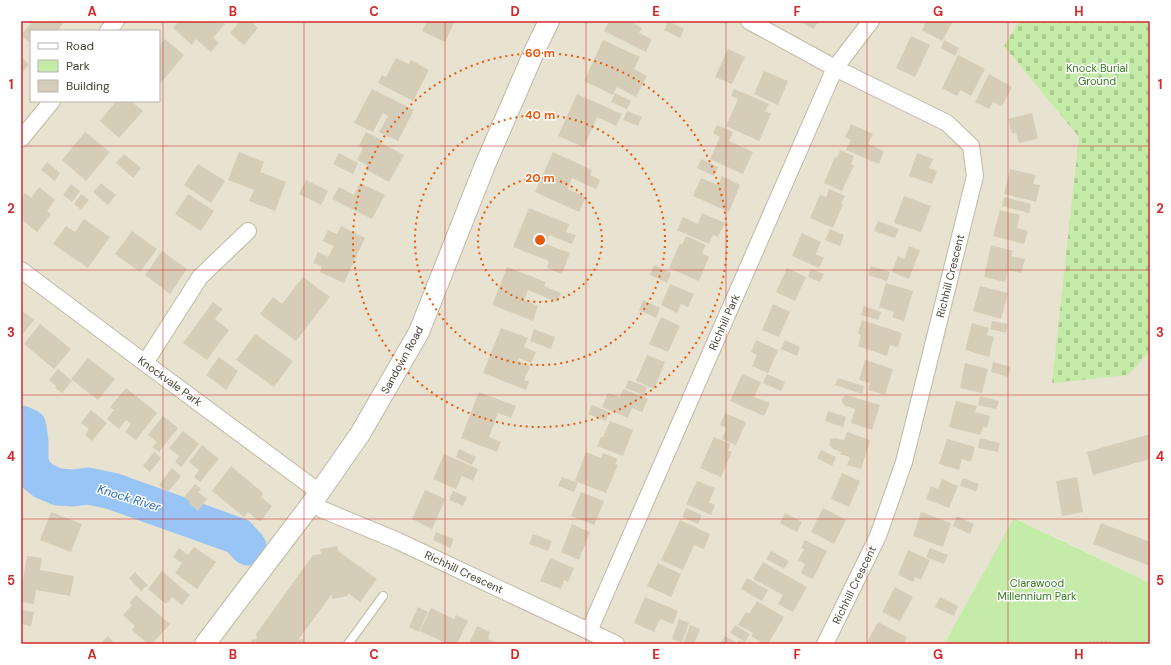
<svg xmlns="http://www.w3.org/2000/svg" width="1171" height="665" font-family="'DM Sans',sans-serif">
  <style>
    .residential { fill: #e7e3d0; fill-rule: evenodd }
    .cemetery { fill: url(#cemetery-stones) }
    .park { fill: #c4eba7 }
    .lines { fill: none; stroke-linecap: round; stroke-linejoin: round }
    .river { stroke: #98c4f6; stroke-width: 37 }
    .building { fill: #d5cdb7 }
    .service-casing { stroke: #bfb9a4; stroke-width: 10 }
    .minor-casing { stroke: #bfb9a4; stroke-width: 18 }
    .tertiary-casing { stroke: #bfb9a4; stroke-width: 22 }
    .path { stroke: #c2b794; stroke-width: 2.5; stroke-dasharray: 2 2; stroke-linecap: butt }
    .service { stroke: #fff; stroke-width: 8 }
    .minor { stroke: #fff; stroke-width: 16 }
    .tertiary { stroke: #fff; stroke-width: 20 }
    .grid { fill: none; stroke: #d62828; stroke-width: 1; stroke-opacity: 0.55 }
    .ring { fill: none; stroke: #e8590c; stroke-width: 2; stroke-dasharray: 2 4 }
    .labels { text-anchor: middle; stroke-width: 3; stroke-linejoin: round; paint-order: stroke }
    .park-label { font-size: 11px; fill: #387a22; stroke: #fff }
    .street-label { font-size: 11px; fill: #454032; stroke: #fff }
    .water-label { font-size: 12px; font-style: italic; fill: #2467b8; stroke: #fff }
    .centre { fill: #e8590c; stroke: #fff; stroke-width: 2 }
    .ring-label { font-size: 12px; text-anchor: middle; font-weight: bold; fill: #e8590c; stroke: #fff; stroke-width: 3; stroke-linejoin: round; paint-order: stroke }
    .neatline { fill: none; stroke: #d62828; stroke-width: 1.5 }
    .grid-label { font-size: 13px; text-anchor: middle; font-weight: bold; fill: #d62828 }
  </style>
  <defs>
    <pattern id="cemetery-stones" width="16" height="16" patternUnits="userSpaceOnUse"><rect width="16" height="16" fill="#c4eba7"/><path d="M2 7V4a2 2 0 0 1 4 0v3zM10 15v-3a2 2 0 0 1 4 0v3z" fill="#aacb90"/></pattern>
  </defs>
  <rect width="100%" height="100%" fill="#f3f0e2"/>
  <path class="residential" d="M 21,21 L 1150,21 L 1150,583 L 1015,518 L 944,644 L 21,644 ZM 31,31 L 159,31 L 159,101 L 31,101 Z"/>
  <path class="cemetery" d="M 1019,21 L 1150,21 L 1150,351 L 1128,375 L 1052,383 L 1079,137 L 1004,46 Z"/>
  <path class="park" d="M 1014,518 L 1150,583 L 1150,644 L 944,644 Z"/>
  <g class="lines">
    <path class="river" d="M 21,424 L 28,427 L 30,442 L 30,461 L 34,473 L 44,481 L 58,487 L 73,488 L 88,486 L 112,491 L 238,536 L 248,547"/>
  </g>
  <path class="building" d="M 33,21 L 63,21 L 64,22 L 57,31 L 31,31 L 31,44 L 21,35 Z
    M 179,21 L 221,21 L 225,24 L 213,38 L 219,43 L 211,52 L 196,39 L 192,45 L 173,28 Z
    M 240,21 L 250,21 L 258,28 L 244,45 L 230,33 Z
    M 427,21 L 455,21 L 445,42 L 422,31 Z
    M 609,21 L 619,21 L 623,23 L 624,21 L 629,21 L 642,28 L 639,33 L 652,39 L 646,52 L 604,31 Z
    M 668,21 L 684,29 L 680,38 L 664,30 Z
    M 801,21 L 819,21 L 813,29 Z
    M 926,21 L 953,21 L 942,41 L 922,30 Z
    M 911,36 L 930,45 L 915,77 L 896,68 Z
    M 165,39 L 184,55 L 159,85 L 159,46 Z
    M 603,40 L 640,57 L 634,69 L 647,76 L 636,97 L 617,87 L 613,95 L 584,81 Z
    M 944,40 L 959,48 L 955,56 L 941,48 Z
    M 728,49 L 745,57 L 732,84 L 715,77 Z
    M 958,55 L 985,69 L 971,96 L 960,90 L 957,96 L 942,88 Z
    M 21,57 L 29,64 L 21,74 Z
    M 396,58 L 409,64 L 411,60 L 429,70 L 413,101 L 378,83 L 382,75 L 386,77 Z
    M 764,71 L 788,81 L 778,105 L 754,94 Z
    M 989,74 L 1012,87 L 1002,106 L 993,102 L 989,109 L 975,102 Z
    M 372,89 L 414,110 L 398,141 L 379,132 L 388,116 L 383,113 L 373,132 L 354,123 Z
    M 734,89 L 769,104 L 765,111 L 771,114 L 759,141 L 726,126 L 738,99 L 731,96 Z
    M 615,93 L 631,101 L 627,109 L 611,102 Z
    M 577,94 L 622,114 L 616,126 L 597,117 L 584,147 L 558,136 Z
    M 116,101 L 131,101 L 143,111 L 119,138 L 100,121 Z
    M 627,111 L 642,117 L 638,126 L 623,120 Z
    M 1032,113 L 1038,139 L 1019,143 L 1016,133 L 1012,134 L 1008,119 Z
    M 851,124 L 873,134 L 868,144 L 884,151 L 879,164 L 846,150 L 851,140 L 845,137 Z
    M 717,125 L 733,132 L 729,141 L 753,152 L 743,174 L 710,159 L 720,137 L 713,133 Z
    M 85,132 L 110,152 L 86,181 L 62,160 Z
    M 366,132 L 380,139 L 379,142 L 404,155 L 389,182 L 365,169 L 367,165 L 357,160 L 363,148 L 359,146 Z
    M 840,150 L 854,156 L 851,164 L 854,165 L 842,191 L 824,183 L 835,157 L 837,158 Z
    M 239,152 L 264,162 L 260,172 L 286,182 L 275,211 L 249,201 L 254,190 L 228,180 Z
    M 553,152 L 592,170 L 590,175 L 600,180 L 596,189 L 572,178 L 568,189 L 586,197 L 579,212 L 535,192 Z
    M 339,153 L 358,163 L 353,174 L 333,164 Z
    M 917,153 L 933,159 L 929,168 L 937,171 L 932,184 L 909,176 Z
    M 124,154 L 141,168 L 133,178 L 116,163 Z
    M 701,159 L 718,167 L 714,176 L 697,168 Z
    M 47,162 L 60,173 L 55,181 L 41,170 Z
    M 198,164 L 225,181 L 211,203 L 184,185 Z
    M 1010,169 L 1036,175 L 1033,184 L 1040,185 L 1036,202 L 1004,194 Z
    M 722,176 L 740,185 L 729,212 L 693,196 L 701,178 L 718,185 Z
    M 306,180 L 328,191 L 321,205 L 299,194 Z
    M 101,183 L 116,195 L 108,205 L 93,192 Z
    M 360,183 L 385,195 L 372,219 L 332,199 L 339,187 L 354,195 Z
    M 71,184 L 80,191 L 72,202 L 63,195 Z
    M 39,187 L 55,200 L 47,211 L 51,214 L 37,232 L 21,219 L 21,198 L 25,193 L 31,198 Z
    M 829,189 L 845,196 L 841,204 L 843,204 L 833,228 L 810,218 L 820,195 L 826,197 Z
    M 81,194 L 89,200 L 81,210 L 74,204 Z
    M 188,194 L 214,211 L 201,231 L 175,214 Z
    M 904,196 L 931,206 L 921,232 L 894,223 Z
    M 1004,197 L 1031,204 L 1029,213 L 1002,206 Z
    M 529,208 L 569,224 L 566,232 L 576,235 L 572,244 L 549,235 L 546,244 L 570,253 L 562,274 L 547,268 L 549,261 L 513,247 Z
    M 1000,210 L 1020,215 L 1017,228 L 1028,231 L 1024,244 L 993,236 Z
    M 702,213 L 725,223 L 718,237 L 713,235 L 709,244 L 677,230 L 683,217 L 698,224 Z
    M 84,219 L 110,237 L 88,268 L 53,244 L 66,226 L 75,232 Z
    M 878,221 L 899,229 L 895,238 L 874,231 Z
    M 341,226 L 365,238 L 344,283 L 320,272 L 322,267 L 313,263 L 318,252 L 328,257 L 334,246 L 323,241 L 328,230 L 337,234 Z
    M 830,229 L 844,235 L 840,246 L 825,240 Z
    M 132,231 L 157,249 L 140,272 L 115,254 Z
    M 802,233 L 821,242 L 816,254 L 824,258 L 819,268 L 792,256 Z
    M 686,236 L 706,245 L 702,253 L 709,257 L 699,281 L 669,268 L 680,243 L 682,245 Z
    M 991,245 L 1013,251 L 1011,256 L 1025,259 L 1021,273 L 1008,270 L 1005,282 L 984,277 Z
    M 909,246 L 920,250 L 909,279 L 892,272 L 898,256 L 904,259 Z
    M 162,251 L 187,269 L 170,294 L 145,275 Z
    M 654,265 L 671,273 L 667,283 L 650,275 Z
    M 871,266 L 890,272 L 887,281 L 868,275 Z
    M 507,267 L 546,282 L 544,286 L 561,293 L 557,302 L 528,290 L 524,300 L 538,306 L 533,321 L 492,305 Z
    M 787,268 L 806,277 L 795,301 L 776,292 Z
    M 811,269 L 824,274 L 820,282 L 808,277 Z
    M 303,277 L 330,297 L 296,341 L 260,314 L 273,297 L 282,304 Z
    M 886,283 L 913,291 L 904,321 L 892,317 L 894,312 L 879,307 Z
    M 670,284 L 694,294 L 688,307 L 681,304 L 677,313 L 661,305 Z
    M 980,286 L 1008,293 L 1001,319 L 973,311 Z
    M 643,300 L 660,308 L 656,318 L 639,310 Z
    M 213,302 L 223,309 L 215,319 L 229,330 L 207,360 L 183,343 Z
    M 773,304 L 790,312 L 779,337 L 762,330 Z
    M 864,306 L 881,312 L 878,320 L 861,315 Z
    M 21,310 L 34,320 L 21,336 Z
    M 661,317 L 680,326 L 668,352 L 649,344 Z
    M 862,320 L 902,333 L 898,347 L 890,345 L 887,356 L 858,346 L 861,335 L 858,334 Z
    M 992,321 L 1008,324 L 1006,333 L 990,329 Z
    M 972,323 L 989,328 L 987,335 L 994,337 L 989,357 L 965,350 Z
    M 40,324 L 71,349 L 54,369 L 24,344 Z
    M 501,328 L 528,338 L 524,347 L 536,352 L 531,363 L 519,358 L 518,361 L 530,366 L 524,380 L 529,382 L 526,390 L 483,373 Z
    M 534,329 L 555,337 L 551,349 L 530,341 Z
    M 255,334 L 293,361 L 274,387 L 236,360 Z
    M 756,340 L 778,350 L 768,373 L 752,366 L 757,355 L 751,352 Z
    M 785,340 L 800,347 L 797,356 L 781,349 Z
    M 647,355 L 665,362 L 654,389 L 636,381 Z
    M 219,357 L 238,371 L 226,390 L 206,375 Z
    M 88,358 L 115,379 L 98,400 L 71,379 Z
    M 865,360 L 893,369 L 885,395 L 868,390 L 870,383 L 859,380 Z
    M 993,362 L 1011,367 L 1008,377 L 991,372 Z
    M 965,363 L 988,369 L 982,393 L 960,388 Z
    M 58,369 L 72,381 L 62,393 L 55,388 L 56,386 L 49,380 Z
    M 742,374 L 761,382 L 754,397 L 770,403 L 764,416 L 730,401 Z
    M 767,374 L 785,382 L 781,391 L 763,383 Z
    M 838,378 L 864,386 L 862,394 L 835,385 Z
    M 629,380 L 647,387 L 644,395 L 625,388 Z
    M 126,388 L 157,413 L 136,440 L 125,432 L 131,424 L 126,420 L 119,429 L 107,419 L 114,410 L 110,407 Z
    M 623,389 L 648,399 L 642,412 L 632,408 L 628,418 L 602,407 L 608,393 L 620,397 Z
    M 479,392 L 516,406 L 511,418 L 498,413 L 489,437 L 501,442 L 497,452 L 461,438 Z
    M 846,395 L 880,405 L 872,430 L 851,423 L 855,409 L 845,406 L 843,404 L 842,402 L 842,399 Z
    M 980,396 L 999,401 L 996,409 L 978,405 Z
    M 956,401 L 977,406 L 975,412 L 990,416 L 987,428 L 983,427 L 980,435 L 949,427 Z
    M 592,405 L 609,412 L 606,421 L 588,414 Z
    M 91,410 L 107,423 L 92,441 L 85,435 L 89,429 L 81,423 Z
    M 828,411 L 846,417 L 843,427 L 825,421 Z
    M 725,413 L 746,422 L 736,445 L 722,439 L 727,428 L 720,425 Z
    M 163,416 L 178,428 L 159,452 L 152,447 L 157,442 L 148,435 Z
    M 610,421 L 633,430 L 623,456 L 597,446 L 601,437 L 603,437 Z
    M 183,431 L 199,444 L 181,467 L 175,462 L 179,456 L 169,448 Z
    M 847,432 L 870,440 L 861,469 L 847,465 L 850,457 L 840,454 L 841,452 L 833,449 L 829,445 L 831,439 L 834,438 L 844,440 Z
    M 1150,434 L 1150,459 L 1093,475 L 1087,452 Z
    M 714,437 L 731,444 L 728,450 L 732,452 L 721,477 L 700,468 Z
    M 980,438 L 1000,443 L 998,452 L 978,448 Z
    M 947,439 L 975,447 L 971,462 L 962,459 L 959,470 L 939,464 Z
    M 202,445 L 219,459 L 200,482 L 194,477 L 199,470 L 189,462 Z
    M 459,449 L 476,457 L 472,465 L 456,457 Z
    M 821,450 L 836,457 L 832,466 L 817,458 Z
    M 154,452 L 161,458 L 150,472 L 143,466 Z
    M 586,452 L 601,458 L 603,453 L 618,459 L 615,464 L 618,465 L 606,493 L 575,481 Z
    M 444,454 L 478,469 L 473,481 L 462,476 L 456,489 L 433,479 Z
    M 231,466 L 263,493 L 261,497 L 272,506 L 260,522 L 248,512 L 244,517 L 212,491 Z
    M 172,468 L 181,476 L 168,492 L 159,485 Z
    M 842,473 L 860,481 L 849,507 L 831,499 Z
    M 562,477 L 578,483 L 574,492 L 558,486 Z
    M 1077,477 L 1083,512 L 1062,516 L 1056,481 Z
    M 963,478 L 979,484 L 976,491 L 960,486 Z
    M 942,479 L 958,486 L 949,508 L 926,499 L 931,486 L 938,489 Z
    M 697,481 L 715,488 L 709,502 L 715,505 L 711,515 L 686,504 Z
    M 195,484 L 201,489 L 198,492 L 207,499 L 198,511 L 189,503 L 190,502 L 184,497 Z
    M 425,490 L 445,499 L 432,529 L 412,519 Z
    M 453,491 L 467,497 L 463,506 L 449,500 Z
    M 581,492 L 604,501 L 594,525 L 571,516 Z
    M 686,508 L 702,515 L 698,524 L 682,517 Z
    M 823,508 L 846,520 L 834,544 L 811,532 Z
    M 51,512 L 82,524 L 71,552 L 40,540 Z
    M 921,512 L 951,523 L 943,547 L 913,536 Z
    M 785,513 L 802,522 L 797,532 L 780,523 Z
    M 957,516 L 974,524 L 970,534 L 953,526 Z
    M 680,520 L 710,534 L 704,549 L 694,545 L 683,570 L 661,560 Z
    M 1101,523 L 1150,542 L 1150,566 L 1093,544 Z
    M 572,524 L 590,532 L 579,560 L 561,552 Z
    M 436,532 L 454,539 L 450,548 L 433,540 Z
    M 533,534 L 552,541 L 548,551 L 529,544 Z
    M 805,540 L 827,551 L 813,579 L 801,573 L 805,564 L 798,560 L 804,549 L 801,548 Z
    M 337,546 L 338,551 L 377,579 L 360,602 L 348,593 L 348,596 L 332,599 L 332,594 L 298,640 L 303,639 L 304,644 L 252,644 L 251,640 L 257,639 L 256,634 L 313,555 L 321,554 L 320,549 Z
    M 194,547 L 216,562 L 197,589 L 175,573 L 182,563 L 173,557 L 179,548 L 188,555 Z
    M 930,548 L 948,555 L 944,564 L 926,557 Z
    M 908,550 L 930,560 L 921,580 L 915,577 L 913,582 L 898,575 Z
    M 771,551 L 789,561 L 784,569 L 766,559 Z
    M 27,556 L 42,558 L 40,570 L 74,576 L 70,596 L 36,590 L 34,604 L 21,602 L 21,590 Z
    M 550,558 L 574,568 L 568,582 L 564,580 L 561,589 L 540,581 Z
    M 763,562 L 807,587 L 793,612 L 778,604 L 783,595 L 753,579 Z
    M 658,563 L 681,574 L 671,597 L 647,586 Z
    M 162,571 L 190,595 L 182,605 L 172,597 L 166,604 L 148,589 Z
    M 135,572 L 148,585 L 141,591 L 129,578 Z
    M 747,578 L 768,590 L 762,601 L 741,589 Z
    M 895,587 L 913,597 L 900,621 L 882,612 Z
    M 136,595 L 170,624 L 152,644 L 148,644 L 132,630 L 135,626 L 123,615 L 132,605 L 129,603 Z
    M 645,597 L 678,611 L 673,624 L 660,619 L 654,632 L 634,623 Z
    M 940,597 L 958,606 L 954,616 L 935,607 Z
    M 757,601 L 784,617 L 768,644 L 764,644 L 751,636 L 753,633 L 738,625 L 746,612 L 749,614 Z
    M 418,607 L 428,612 L 419,632 L 409,627 Z
    M 431,608 L 454,619 L 456,615 L 468,621 L 457,644 L 447,644 L 420,631 Z
    M 21,610 L 34,612 L 31,626 L 21,624 Z
    M 679,619 L 689,623 L 682,643 L 672,639 Z
    M 878,622 L 907,637 L 904,644 L 866,644 Z
    M 690,625 L 700,629 L 694,644 L 683,644 Z
    M 735,625 L 750,634 L 745,642 L 730,633 Z
    M 477,626 L 490,632 L 488,639 L 500,644 L 469,644 Z
    M 108,636 L 115,644 L 100,644 Z
    M 725,636 L 737,643 L 739,640 L 745,644 L 720,644 Z"/>
  <g class="lines">
    <g class="service-casing">
      <path id="service" d="M 348,644 L 383,596"/>
    </g>
    <g class="minor-casing">
      <path id="minor" d="M 749,21 L 835,68 L 947,123 L 971,146 L 975,176 L 904,462 L 878,536 L 825,644
        M 108,31 L 116,21
        M 21,139 L 52,101
        M 21,270 L 145,363 L 319,492
        M 145,363 L 200,277 L 248,231
        M 312,503 L 321,509 L 398,541 L 616,644
        M 589,631 L 835,68 L 871,21"/>
    </g>
    <g class="tertiary-casing">
      <path id="tertiary" d="M 205,644 L 312,503 L 360,434 L 419,332 L 485,165 L 535,50 L 549,21"/>
    </g>
    <path class="path" d="M 1077,644 L 1104,642 L 1122,644"/>
    <use href="#service" class="service"/>
    <use href="#minor" class="minor"/>
    <use href="#tertiary" class="tertiary"/>
  </g>
  <path class="grid" d="M 163,21 L 163,644M 304,21 L 304,644M 445,21 L 445,644M 586,21 L 586,644M 726,21 L 726,644M 867,21 L 867,644M 1008,21 L 1008,644M 21,146 L 1150,146M 21,270 L 1150,270M 21,395 L 1150,395M 21,519 L 1150,519"/>
  <g class="ring">
    <circle cx="540" cy="240" r="62"/>
    <circle cx="540" cy="240" r="125"/>
    <circle cx="540" cy="240" r="187"/>
  </g>
  <g class="labels">
    <g class="park-label">
      <text x="1097" y="72">Knock Burial<tspan x="1097" dy="13">Ground</tspan></text>
      <text x="1037" y="587">Clarawood<tspan x="1037" dy="13">Millennium Park</tspan></text>
    </g>
    <g class="street-label">
      <text transform="translate(950 276) rotate(-76)" y="4">Richhill Crescent</text>
      <text transform="translate(724 322) rotate(-66)" y="4">Richhill Park</text>
      <text transform="translate(402 360) rotate(-61)" y="4">Sandown Road</text>
      <text transform="translate(170 381) rotate(36)" y="4">Knockvale Park</text>
      <text transform="translate(464 572) rotate(25)" y="4">Richhill Crescent</text>
      <text transform="translate(854 585) rotate(-64)" y="4">Richhill Crescent</text>
    </g>
    <g class="water-label">
      <text transform="translate(129 498) rotate(17)" y="4">Knock River</text>
    </g>
  </g>
  <circle cx="540" cy="240" r="6" class="centre"/>
  <g class="ring-label">
    <text x="540" y="57">60 m</text>
    <text x="540" y="119">40 m</text>
    <text x="540" y="182">20 m</text>
  </g>
  <rect width="1171" height="665" fill="none" stroke="#ffffff" stroke-width="44"/>
  <rect x="30" y="30" width="130" height="72" fill="#ffffff" stroke="#b5b3ad"/>
  <rect x="38" y="43" width="20" height="6" fill="#ffffff" stroke="#b5b3ad"/>
  <text x="66" y="50" font-size="12" fill="#454032">Road</text>
  <rect x="38" y="60" width="20" height="12" fill="#c4eba7" stroke="#b5b3ad"/>
  <text x="66" y="70" font-size="12" fill="#454032">Park</text>
  <rect x="38" y="80" width="20" height="12" fill="#d5cdb7" stroke="#b5b3ad"/>
  <text x="66" y="90" font-size="12" fill="#454032">Building</text>
  <rect x="22" y="22" width="1127" height="621" class="neatline"/>
  <g class="grid-label">
    <text x="92" y="16">A</text>
    <text x="233" y="16">B</text>
    <text x="374" y="16">C</text>
    <text x="515" y="16">D</text>
    <text x="656" y="16">E</text>
    <text x="797" y="16">F</text>
    <text x="938" y="16">G</text>
    <text x="1079" y="16">H</text>
    <text x="11" y="89">1</text>
    <text x="1160" y="89">1</text>
    <text x="11" y="213">2</text>
    <text x="1160" y="213">2</text>
    <text x="11" y="337">3</text>
    <text x="1160" y="337">3</text>
    <text x="11" y="461">4</text>
    <text x="1160" y="461">4</text>
    <text x="11" y="585">5</text>
    <text x="1160" y="585">5</text>
    <text x="92" y="659">A</text>
    <text x="233" y="659">B</text>
    <text x="374" y="659">C</text>
    <text x="515" y="659">D</text>
    <text x="656" y="659">E</text>
    <text x="797" y="659">F</text>
    <text x="938" y="659">G</text>
    <text x="1079" y="659">H</text>
  </g>
</svg>
